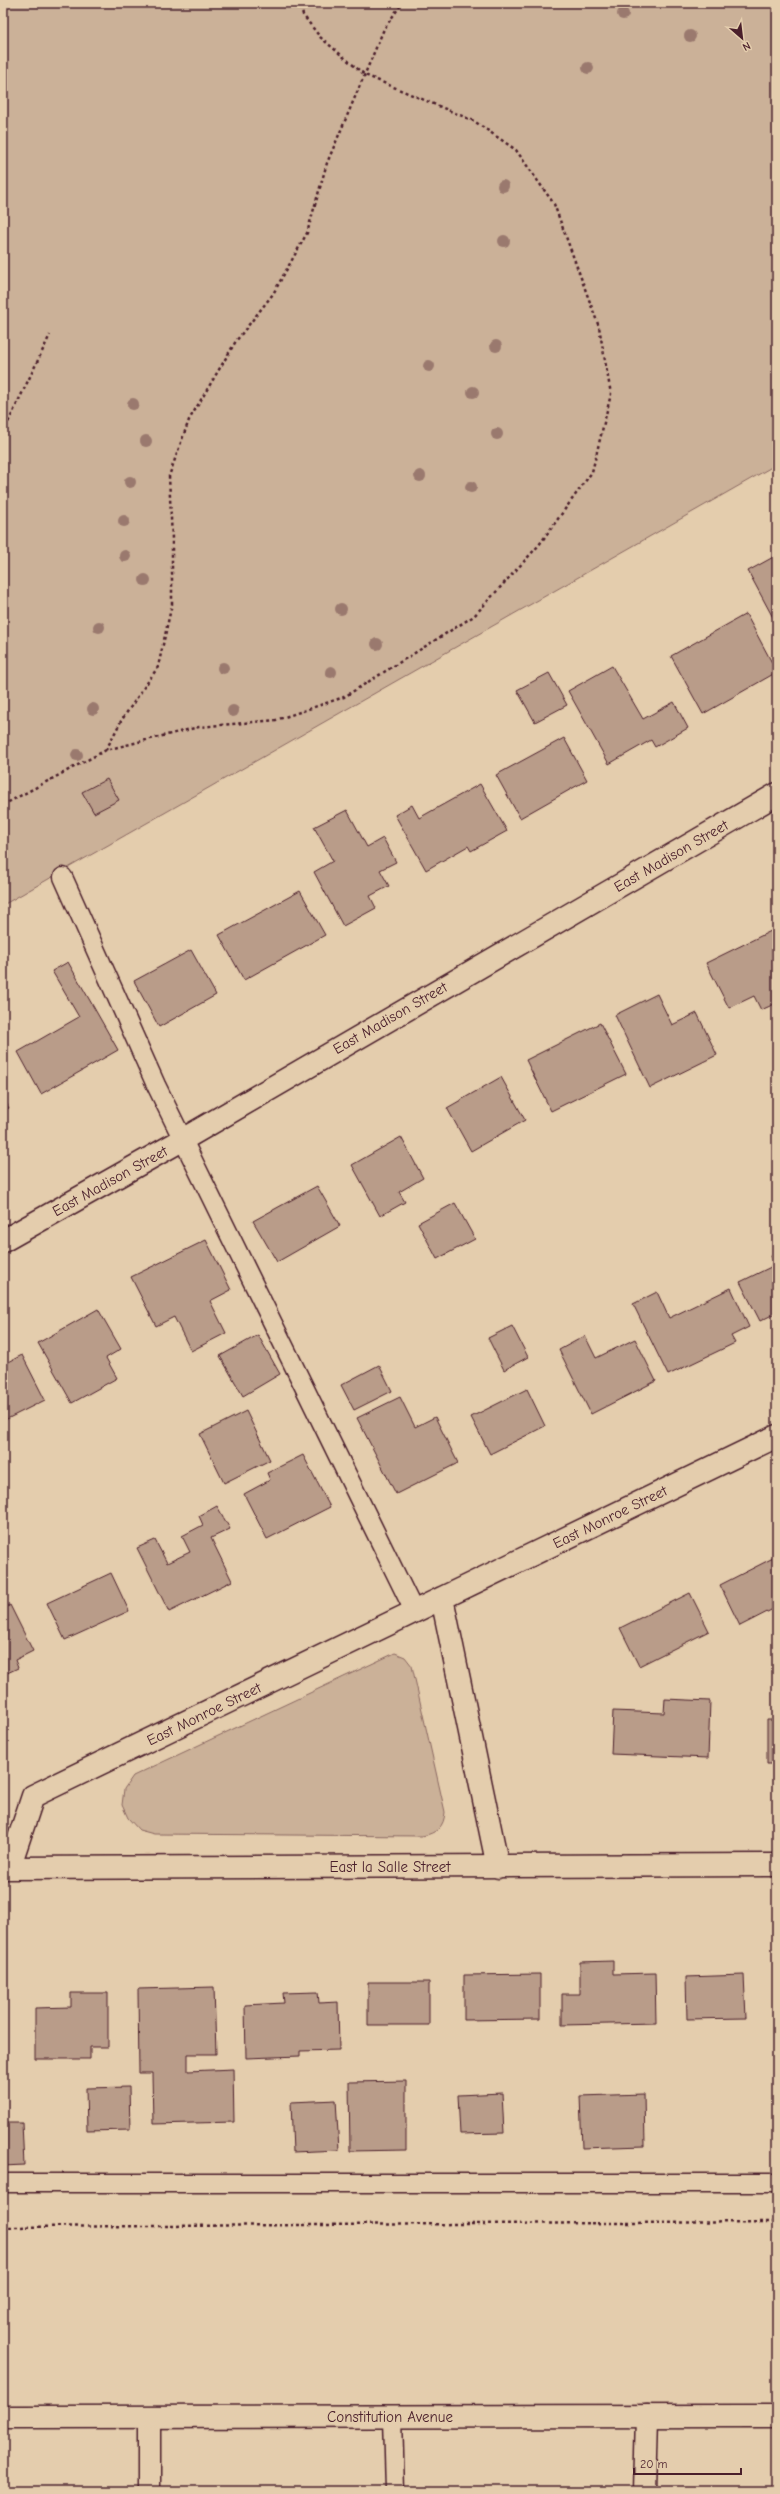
<svg xmlns="http://www.w3.org/2000/svg" width="780" height="2494" font-family="'Comic Neue',sans-serif">
  <style>
    .green { fill: #cbb198; stroke: #8a6862 }
    .building { fill: #b99c89; stroke: #4a1f2b }
    .lines { fill: none; stroke-linecap: round; stroke-linejoin: round }
    .service-casing { stroke: #4a1f2b; stroke-width: 21 }
    .minor-casing { stroke: #4a1f2b; stroke-width: 25 }
    .secondary-casing { stroke: #4a1f2b; stroke-width: 25 }
    .path { stroke: #4a1f2b; stroke-width: 2.5; stroke-dasharray: 3 3; stroke-linecap: butt }
    .service { stroke: #e4cdad; stroke-width: 18 }
    .minor { stroke: #e4cdad; stroke-width: 22 }
    .secondary { stroke: #e4cdad; stroke-width: 22 }
    .tree { fill: #9a796e }
    .labels { text-anchor: middle; stroke-width: 4; stroke-linejoin: round; paint-order: stroke }
    .street-label { font-size: 15px; fill: #4a1f2b; stroke: #e4cdad }
  </style>
  <rect width="100%" height="100%" fill="#e4cdad"/>
  <filter id="ink" filterUnits="userSpaceOnUse"><feTurbulence type="fractalNoise" baseFrequency=".025" numOctaves="2"/><feDisplacementMap in="SourceGraphic" scale="8" xChannelSelector="R" yChannelSelector="G"/><feConvolveMatrix kernelMatrix="1 2 1 2 8 2 1 2 1" color-interpolation-filters="sRGB"/></filter>
  <g filter="url(#ink)">
    <path class="green" d="M 3,3 L 777,3 L 777,464 L 3,905 Z
      M 395,1653 L 405,1657 L 412,1666 L 445,1812 C 444,1827 437,1833 422,1836 L 154,1834 L 139,1830 L 128,1818 L 122,1805 L 124,1789 L 133,1776 Z"/>
    <path class="building" d="M 777,555 L 777,625 L 748,571 Z
      M 746,614 L 777,672 L 703,714 L 671,656 Z
      M 612,666 L 643,719 L 674,702 L 688,728 L 655,747 L 651,740 L 609,764 L 568,691 Z
      M 549,673 L 567,705 L 535,722 L 517,690 Z
      M 564,738 L 587,780 L 520,818 L 496,775 Z
      M 107,779 L 119,800 L 94,813 L 82,792 Z
      M 480,784 L 507,831 L 471,851 L 468,846 L 426,870 L 395,815 L 412,805 L 419,818 Z
      M 347,810 L 367,847 L 383,838 L 396,862 L 380,870 L 389,886 L 370,896 L 376,908 L 343,926 L 314,872 L 333,861 L 314,827 Z
      M 300,891 L 325,935 L 244,980 L 219,935 Z
      M 777,928 L 777,1003 L 761,1010 L 754,996 L 729,1008 L 706,963 Z
      M 191,950 L 216,995 L 159,1027 L 134,981 Z
      M 68,962 L 118,1050 L 41,1094 L 18,1052 L 79,1017 L 52,971 Z
      M 657,994 L 672,1025 L 697,1013 L 717,1055 L 650,1088 L 615,1015 Z
      M 600,1023 L 626,1074 L 551,1111 L 526,1060 Z
      M 501,1077 L 525,1120 L 471,1151 L 447,1108 Z
      M 3,1097 L 9,1108 L 3,1111 Z
      M 401,1137 L 423,1178 L 399,1192 L 405,1202 L 380,1216 L 352,1165 Z
      M 317,1186 L 340,1226 L 277,1262 L 253,1221 Z
      M 455,1203 L 475,1239 L 437,1259 L 418,1223 Z
      M 206,1240 L 231,1290 L 210,1301 L 226,1333 L 191,1351 L 174,1317 L 156,1326 L 131,1277 Z
      M 777,1253 L 777,1316 L 776,1313 L 760,1321 L 740,1282 L 775,1265 L 771,1256 Z
      M 731,1288 L 749,1327 L 731,1336 L 735,1343 L 668,1375 L 633,1304 L 657,1292 L 669,1318 Z
      M 98,1309 L 121,1349 L 106,1358 L 117,1378 L 72,1403 L 38,1343 Z
      M 512,1326 L 528,1357 L 504,1370 L 488,1338 Z
      M 258,1335 L 280,1374 L 243,1396 L 220,1356 Z
      M 585,1336 L 596,1358 L 635,1339 L 656,1381 L 591,1414 L 559,1350 Z
      M 22,1355 L 45,1400 L 3,1421 L 3,1365 Z
      M 379,1365 L 392,1391 L 354,1410 L 341,1385 Z
      M 527,1389 L 545,1426 L 490,1454 L 471,1417 Z
      M 400,1397 L 415,1427 L 435,1417 L 458,1463 L 396,1494 L 357,1418 Z
      M 246,1411 L 270,1460 L 224,1483 L 200,1434 Z
      M 303,1455 L 330,1507 L 267,1539 L 244,1494 L 270,1480 L 267,1473 Z
      M 217,1506 L 230,1529 L 211,1538 L 232,1581 L 169,1612 L 137,1548 L 155,1540 L 167,1563 L 190,1552 L 182,1536 L 203,1525 L 199,1516 Z
      M 777,1556 L 777,1607 L 740,1626 L 720,1585 Z
      M 111,1573 L 129,1611 L 65,1640 L 47,1603 Z
      M 690,1593 L 709,1631 L 639,1666 L 620,1628 Z
      M 10,1605 L 33,1651 L 15,1660 L 18,1668 L 3,1675 L 3,1609 Z
      M 665,1699 L 710,1701 L 708,1758 L 611,1754 L 613,1711 L 664,1713 Z
      M 767,1720 L 777,1720 L 777,1764 L 767,1764 Z
      M 613,1961 L 613,1974 L 655,1973 L 656,2023 L 562,2025 L 562,1994 L 580,1994 L 580,1962 Z
      M 540,1974 L 540,2019 L 464,2020 L 464,1975 Z
      M 744,1975 L 746,2018 L 687,2019 L 686,1977 Z
      M 368,1982 L 429,1982 L 429,2025 L 368,2025 Z
      M 214,1987 L 216,2054 L 188,2054 L 188,2071 L 233,2069 L 234,2122 L 153,2124 L 152,2073 L 139,2073 L 138,1989 Z
      M 318,1992 L 319,2003 L 338,2002 L 339,2050 L 300,2051 L 300,2056 L 246,2058 L 245,2005 L 284,2003 L 283,1993 Z
      M 71,1993 L 108,1993 L 108,2047 L 90,2047 L 90,2059 L 35,2059 L 35,2008 L 71,2007 Z
      M 406,2081 L 406,2150 L 350,2151 L 349,2082 Z
      M 129,2087 L 130,2130 L 87,2131 L 86,2088 Z
      M 502,2093 L 504,2133 L 460,2134 L 458,2095 Z
      M 644,2094 L 645,2146 L 582,2148 L 580,2096 Z
      M 336,2100 L 339,2150 L 293,2152 L 291,2102 Z
      M 3,2123 L 22,2123 L 24,2165 L 3,2166 Z"/>
    <g class="lines">
      <g class="service-casing">
        <path id="service" d="M 63,877 L 156,1085 L 414,1611
          M 3,2183 L 777,2183
          M 393,2417 L 395,2491"/>
      </g>
      <g class="minor-casing">
        <path id="minor" d="M 3,1241 L 182,1140 L 777,794
          M 442,1598 L 498,1867
          M 3,1868 L 777,1865
          M 9,1868 L 33,1796 L 777,1436
          M 149,2418 L 149,2491
          M 645,2491 L 647,2416"/>
      </g>
      <g class="secondary-casing">
        <path id="secondary" d="M 3,2417 L 777,2416"/>
      </g>
      <path class="path" d="M 3,433 L 50,335
        M 106,750 L 121,721 L 158,667 L 172,604 L 172,539 L 169,476 L 189,420 L 236,341 L 273,294 L 307,233 L 327,163 L 384,29 L 402,3
        M 3,805 L 106,750 L 199,727 L 276,720 L 344,697 L 474,616 L 539,545 L 592,472 L 611,394 L 599,327 L 554,204 L 516,150 L 474,121 L 365,75 L 320,37 L 303,15 L 300,3
        M 3,2227 L 777,2222"/>
      <use href="#service" class="service"/>
      <use href="#minor" class="minor"/>
      <use href="#secondary" class="secondary"/>
    </g>
    <g class="tree">
      <circle cx="623" cy="14" r="6"/>
      <circle cx="690" cy="36" r="6"/>
      <circle cx="588" cy="68" r="6"/>
      <circle cx="503" cy="186" r="6"/>
      <circle cx="504" cy="241" r="6"/>
      <circle cx="496" cy="346" r="6"/>
      <circle cx="429" cy="366" r="6"/>
      <circle cx="473" cy="392" r="6"/>
      <circle cx="133" cy="404" r="6"/>
      <circle cx="497" cy="434" r="6"/>
      <circle cx="146" cy="441" r="6"/>
      <circle cx="420" cy="476" r="6"/>
      <circle cx="130" cy="482" r="6"/>
      <circle cx="471" cy="487" r="6"/>
      <circle cx="124" cy="521" r="6"/>
      <circle cx="125" cy="556" r="6"/>
      <circle cx="145" cy="580" r="6"/>
      <circle cx="341" cy="609" r="6"/>
      <circle cx="99" cy="627" r="6"/>
      <circle cx="377" cy="644" r="6"/>
      <circle cx="223" cy="668" r="6"/>
      <circle cx="331" cy="672" r="6"/>
      <circle cx="93" cy="709" r="6"/>
      <circle cx="233" cy="711" r="6"/>
      <circle cx="77" cy="755" r="6"/>
    </g>
  </g>
  <g class="labels">
    <g class="street-label">
      <text transform="translate(671 856) rotate(-30)" y="5">East Madison Street</text>
      <text transform="translate(390 1018) rotate(-30)" y="5">East Madison Street</text>
      <text transform="translate(110 1181) rotate(-29)" y="5">East Madison Street</text>
      <text transform="translate(610 1517) rotate(-26)" y="5">East Monroe Street</text>
      <text transform="translate(204 1714) rotate(-26)" y="5">East Monroe Street</text>
      <text x="390" y="1872">East la Salle Street</text>
      <text x="390" y="2422">Constitution Avenue</text>
    </g>
  </g>
  <rect width="780" height="2494" fill="none" stroke="#e4cdad" stroke-width="16"/>
  <rect x="8" y="8" width="764" height="2478" fill="none" stroke="#4a1f2b" stroke-width="1.5" filter="url(#ink)"/>
  <g transform="translate(742 38) rotate(152)" stroke="#e4cdad" stroke-width="3" paint-order="stroke">
  <path d="M0-3L7 15L0 10L-7 15Z" fill="#4a1f2b"/>
  <text y="-6" font-size="11" font-weight="bold" text-anchor="middle" fill="#4a1f2b">N</text>
  </g>
  <path d="M634 2468v6h107v-6" fill="none" stroke="#4a1f2b" stroke-width="2"/>
  <text x="640" y="2468" font-size="12" fill="#4a1f2b" stroke="#e4cdad" stroke-width="3" paint-order="stroke">20 m</text>
</svg>
